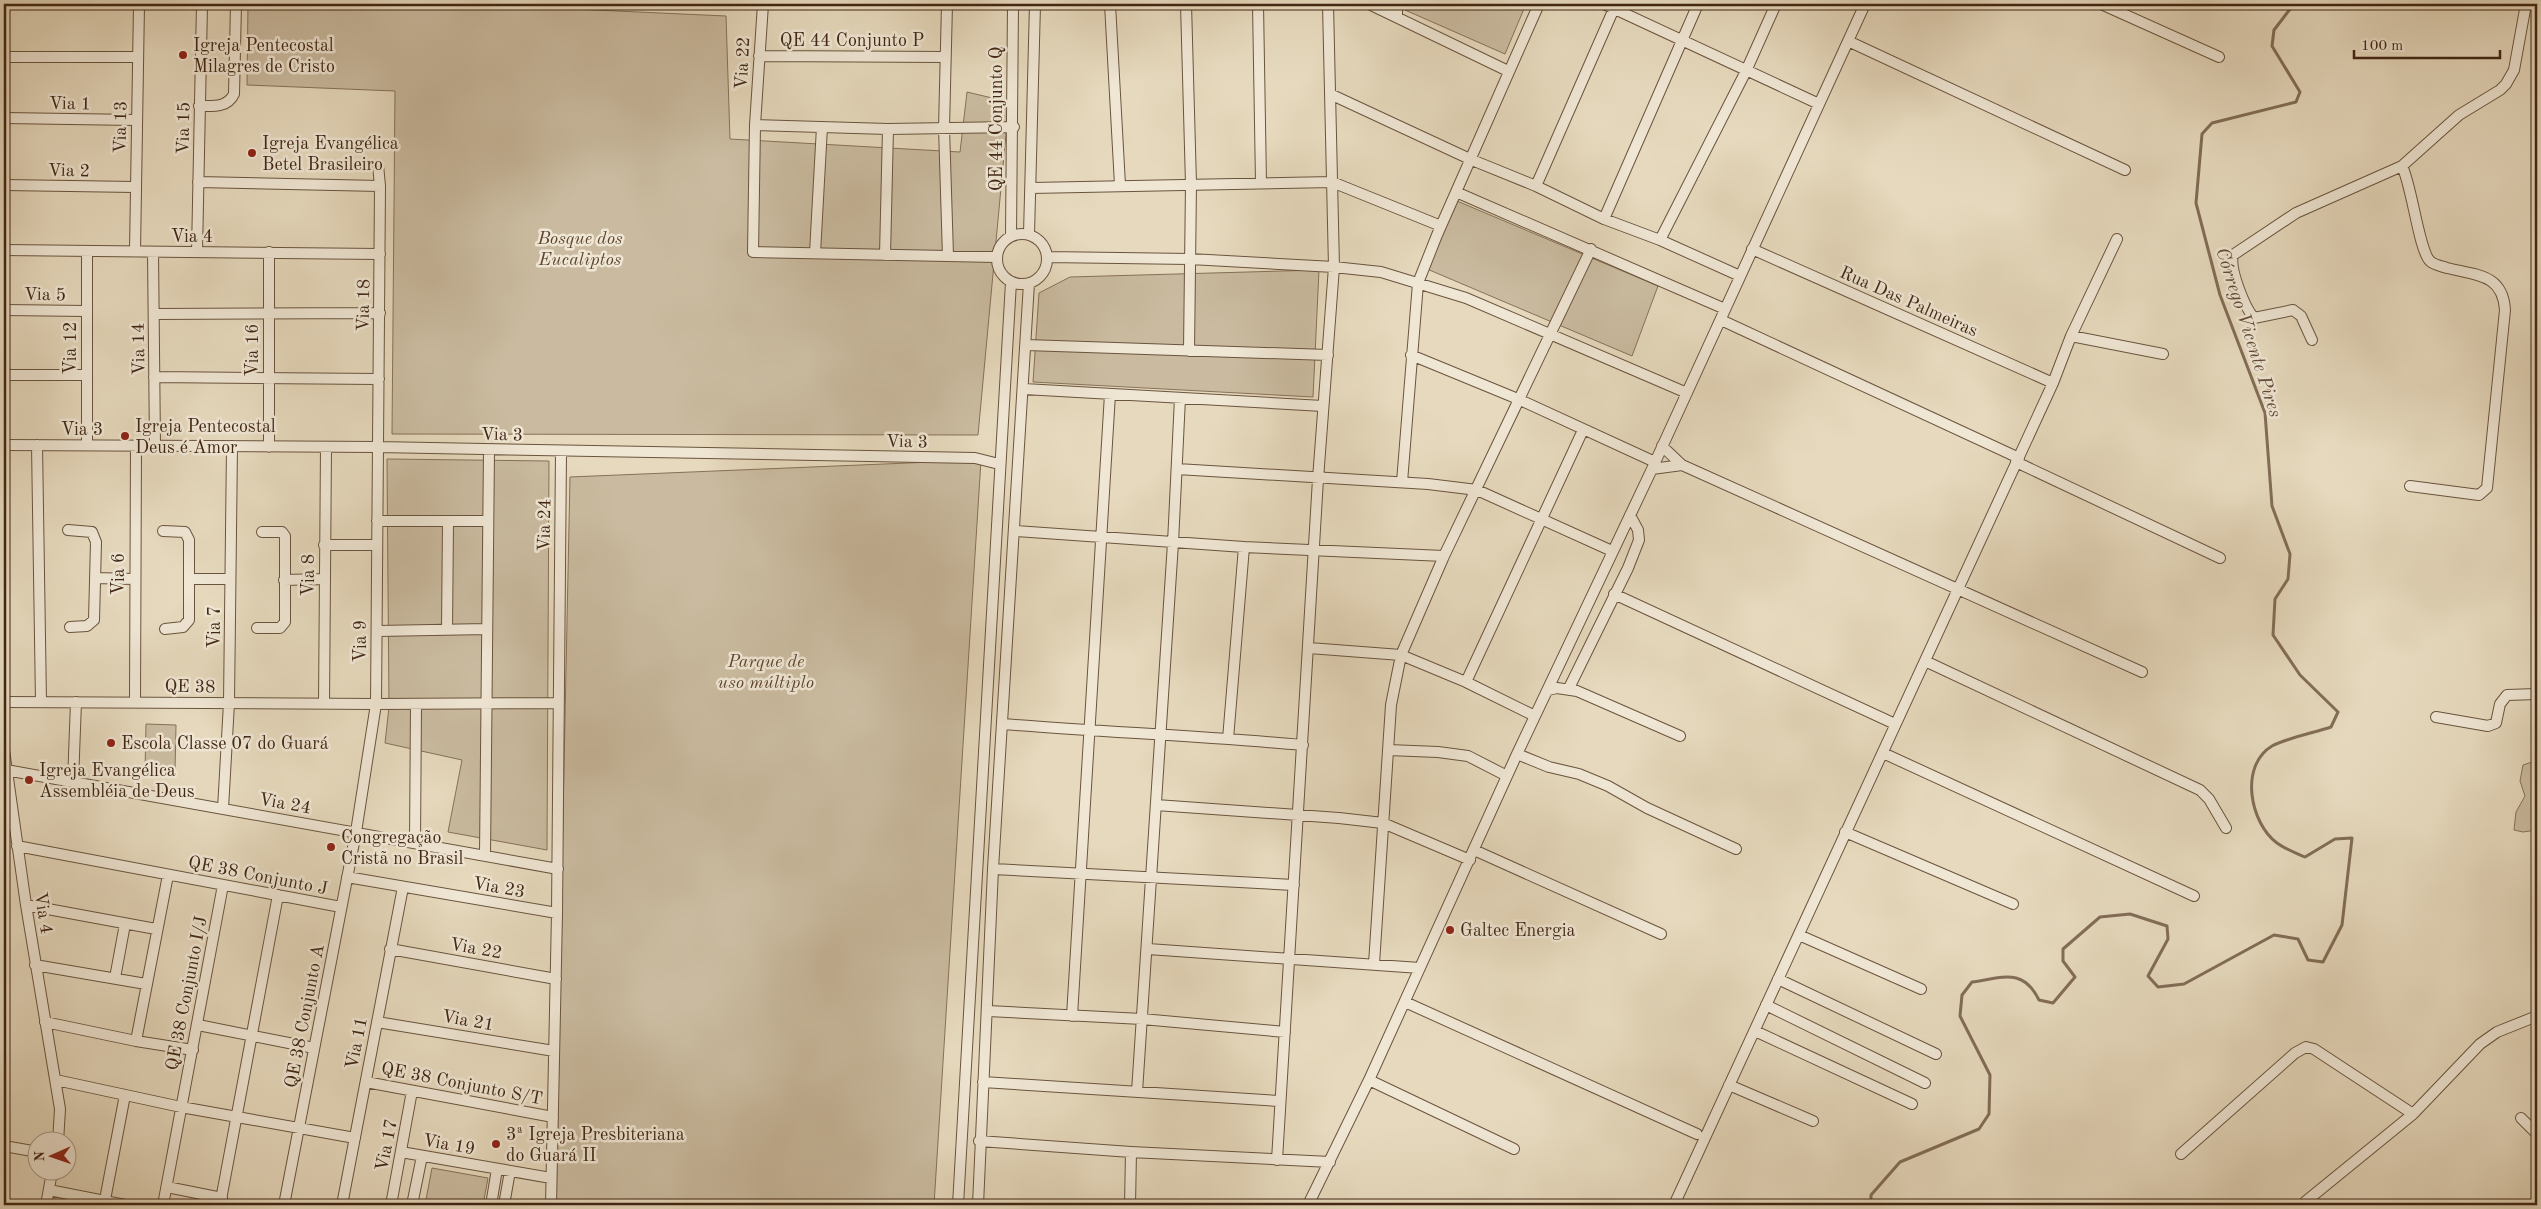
<svg xmlns="http://www.w3.org/2000/svg" width="2541" height="1209" font-family="'Old Standard TT',serif">
  <style>
    .green { fill: #cabba0; stroke: #86715a }
    .lines { fill: none; stroke-linecap: round; stroke-linejoin: round }
    .stream { stroke: #826d57; stroke-width: 3 }
    .minor-casing { stroke: #6a543e; stroke-width: 12 }
    .minor { stroke: #efe6d4; stroke-width: 10 }
    .poi-dot { fill: #8f2418; stroke: #efe6d4; stroke-width: 2 }
    .labels { text-anchor: middle; stroke-width: 5; stroke-linejoin: round; paint-order: stroke }
    .street-label { font-size: 18px; fill: #412714; stroke: #efe6d4 }
    .poi-label { font-size: 18px; fill: #412714; stroke: #efe6d4; text-anchor: start }
    .park-label { font-size: 18px; font-style: italic; fill: #5c4530; stroke: #efe6d4 }
    .water-label { font-size: 19px; font-style: italic; fill: #624a36; stroke: #efe6d4 }
  </style>
  <rect width="100%" height="100%" fill="#e6d9bd"/>
  <filter id="stains"><feTurbulence type="fractalNoise" baseFrequency=".004" numOctaves="4"/><feColorMatrix values="0 0 0 0 .2 0 0 0 0 .09 0 0 0 0 .02 0 0 0 .5 -.17"/></filter>
  <radialGradient id="worn" r=".72"><stop offset=".6" stop-color="#630" stop-opacity="0"/><stop offset="1" stop-color="#630" stop-opacity=".3"/></radialGradient>
  <path class="green" d="M 248,4 L 551,4 L 551,8 L 726,16 L 730,139 L 960,152 L 967,92 L 1009,102 L 978,435 L 392,434 L 395,91 L 247,85 Z
    M 1405,4 L 1526,4 L 1505,54 L 1405,10 Z
    M 1457,201 L 1658,286 L 1632,356 L 1427,269 Z
    M 1319,270 L 1313,397 L 1033,382 L 1039,293 L 1070,277 Z
    M 387,459 L 549,461 L 547,850 L 448,832 L 462,760 L 385,743 L 389,707 Z
    M 981,460 L 934,1205 L 555,1205 L 570,477 Z
    M 146,724 L 176,725 L 175,772 L 145,771 Z
    M 2532,762 L 2537,764 L 2537,830 L 2523,832 L 2514,830 L 2516,812 L 2525,796 L 2520,781 L 2523,765 Z
    M 432,1168 L 488,1178 L 483,1205 L 425,1205 Z"/>
  <g class="lines">
    <path class="stream" d="M 1871,1205 L 1871,1195 L 1900,1162 L 1979,1129 L 1989,1114 L 1990,1075 L 1960,1016 L 1962,995 L 1972,982 C 2002,978 2023,967 2039,1000 L 2053,1003 L 2075,977 L 2063,961 L 2063,949 L 2100,917 L 2130,914 L 2167,926 L 2168,939 L 2148,976 L 2158,987 L 2184,984 L 2274,935 L 2298,939 L 2308,960 L 2323,962 L 2342,925 L 2352,838 L 2335,839 L 2305,857 C 2296,853 2285,849 2277,843 C 2250,823 2239,766 2272,746 C 2287,738 2313,733 2331,727 L 2338,712 L 2300,675 L 2273,635 L 2275,599 L 2288,579 L 2290,554 L 2272,506 L 2265,413 L 2220,295 L 2196,203 L 2202,134 L 2212,123 L 2296,102 L 2300,92 L 2272,46 L 2274,30 L 2294,4"/>
    <g class="minor-casing">
      <path id="minor" d="M 763,4 L 755,125 L 753,252 L 996,257
        M 947,4 L 944,128 L 948,256
        M 1110,4 L 1120,185
        M 1186,4 L 1191,184 L 1189,351
        M 1258,4 L 1261,183
        M 1369,4 L 1508,71
        M 1397,4 L 1397,16
        M 1604,4 L 1819,104
        M 2101,4 L 2219,57
        M 1848,41 L 2125,170
        M 759,56 L 945,57
        M 4,57 L 138,57
        M 1330,94 L 1472,160 L 1536,186 L 1604,219 L 1660,240 L 1740,276
        M 199,106 C 213,106 227,108 234,94 L 236,4
        M 4,118 L 136,120
        M 755,125 L 888,129 L 1014,127
        M 2402,166 C 2412,186 2419,251 2430,261 C 2434,265 2441,266 2447,268 C 2476,275 2503,274 2505,310 L 2487,488 L 2479,495 L 2410,486
        M 198,182 L 380,186
        M 4,185 L 135,187
        M 1536,186 L 1616,4
        M 1031,188 L 1332,182 L 1441,226
        M 1456,192 L 1725,309
        M 1604,219 L 1698,4
        M997 259a25 25 0 1 1 50 0a25 25 0 1 1-50 0Z
        M 1029,234 L 1035,4
        M 1011,235 L 1013,4
        M 1660,240 L 1746,71 L 1776,4
        M 1752,249 L 2053,383
        M 4,250 L 380,254
        M 135,251 L 139,4
        M 153,252 L 155,446
        M 197,252 L 202,4
        M 815,253 L 822,127
        M 885,255 L 888,129
        M 1047,257 L 1190,259 L 1334,267 L 1381,272 L 1466,298 L 1687,393
        M 4,310 L 87,311
        M 154,314 L 380,313
        M 1721,320 L 2019,458
        M 2071,336 L 2163,354
        M 2312,340 L 2301,316 L 2293,310 L 2254,318 C 2245,308 2229,269 2233,255 L 2296,213 L 2402,166 L 2459,115 L 2500,90 L 2506,84 L 2514,70 L 2526,4
        M 1026,345 L 1328,355
        M 1411,355 L 1518,399 L 1655,462
        M 4,375 L 87,375
        M 154,377 L 379,379
        M 1024,389 L 1323,406
        M 4,445 L 378,447 L 975,458 L 999,464
        M 37,445 L 41,702
        M 87,445 L 87,252
        M 1662,446 L 1682,465 L 2142,672
        M 269,447 L 269,252
        M 2016,462 L 2220,558
        M 1177,469 L 1428,484 L 1477,490 L 1612,551
        M 1652,469 L 1682,465
        M 1402,482 L 1418,283 L 1437,235 L 1539,4
        M 377,521 L 488,521
        M 68,530 L 92,532 L 96,542 L 94,620 L 87,626 L 70,627
        M 163,531 L 185,532 L 189,540 L 189,620 L 183,627 L 165,629
        M 1015,531 L 1244,547 L 1444,556
        M 324,545 L 376,545
        M 95,578 L 134,579
        M 189,579 L 230,579
        M 284,580 L 324,579
        M 1614,594 L 1895,724
        M 257,628 L 280,628 L 285,622 L 285,536 L 282,532 L 262,532
        M 447,630 L 448,521
        M 377,631 L 487,629
        M 1309,648 L 1401,655 L 1466,682 L 1535,716
        M 1925,661 L 2200,790 L 2209,799 L 2226,828
        M 1466,682 L 1583,430
        M 1569,688 L 1628,568 L 1639,540 L 1638,530 L 1630,515
        M 1548,690 L 1557,688 L 1577,691 L 1680,736
        M 135,701 L 136,446
        M 4,702 L 376,704 L 559,703
        M 324,704 L 326,447
        M 2436,717 L 2488,726 L 2496,723 L 2500,704 L 2507,695 L 2537,694
        M 1003,724 C 1103,732 1203,736 1303,745
        M 1228,739 L 1244,547
        M 4,750 L 26,905 L 60,1109 L 58,1142
        M 1388,750 L 1438,752 L 1468,756 L 1507,776
        M 1883,753 L 2194,896
        M 1517,754 L 1549,767 L 1579,774 L 1608,786 L 1647,808 L 1736,849
        M 6,770 L 558,869
        M 73,782 L 76,702
        M 1156,805 L 1339,818 L 1383,823 L 1470,860
        M 223,809 L 229,703 L 232,446
        M 1845,832 L 2013,904
        M 415,843 L 416,704
        M 17,846 L 341,907
        M 1474,850 L 1661,934
        M 485,856 L 489,450
        M 993,869 L 1294,885
        M 347,877 L 557,913
        M 26,905 L 156,929
        M 1799,935 L 1921,989
        M 390,949 L 556,979
        M 1148,949 L 1420,968
        M 1374,964 L 1391,705 L 1401,655 L 1444,556 L 1591,249
        M 35,965 L 146,984
        M 115,978 L 125,924
        M 1778,979 L 1936,1054
        M 1405,1002 L 1697,1134
        M 1766,1005 L 1925,1083
        M 988,1011 L 1142,1019 L 1285,1032
        M 1072,1016 L 1110,394
        M 45,1022 L 136,1041 L 193,1050
        M 377,1022 L 554,1051
        M 198,1025 L 314,1048
        M 1755,1031 L 1912,1104
        M 136,1041 L 168,875
        M 56,1080 L 181,1107 L 355,1138
        M 1369,1080 L 1514,1149
        M 366,1082 L 553,1117
        M 983,1082 L 1279,1101
        M 1729,1085 L 1813,1121
        M 1137,1092 L 1173,543 L 1180,398
        M 2521,1118 L 2537,1134
        M 979,1141 L 1131,1152 L 1330,1162
        M 4,1146 L 38,1152
        M 401,1152 L 551,1178
        M 2181,1154 L 2295,1053 L 2306,1047 L 2314,1049 L 2413,1114 L 2480,1044 L 2497,1032 L 2537,1016
        M 1277,1160 L 1318,479 L 1334,267 L 1328,4
        M 167,1187 L 222,1198
        M 49,1190 L 125,1205
        M 2305,1202 L 2413,1114
        M 46,1205 L 52,1172
        M 104,1205 L 125,1095
        M 163,1205 L 223,885
        M 220,1205 L 278,895
        M 284,1205 L 356,832 L 376,704 L 380,186 L 378,165
        M 342,1205 L 403,887
        M 391,1205 L 412,1091
        M 412,1205 L 422,1156
        M 491,1205 L 497,1169
        M 504,1205 L 510,1171
        M 551,1205 L 557,913 L 561,452
        M 958,1205 L 1011,282
        M 978,1205 L 993,869 L 1029,283
        M 1130,1205 L 1131,1152
        M 1308,1205 L 1369,1080 L 1517,754 L 1652,469 L 1865,4
        M 1674,1205 L 2053,383 L 2071,336 L 2117,239"/>
    </g>
    <use href="#minor" class="minor"/>
  </g>
  <g class="poi-dot">
    <circle cx="183" cy="55" r="5"/>
    <circle cx="252" cy="153" r="5"/>
    <circle cx="125" cy="436" r="5"/>
    <circle cx="111" cy="743" r="5"/>
    <circle cx="29" cy="780" r="5"/>
    <circle cx="331" cy="847" r="5"/>
    <circle cx="1450" cy="930" r="5"/>
    <circle cx="496" cy="1144" r="5"/>
  </g>
  <g class="labels">
    <g class="street-label">
      <text x="852" y="46">QE 44 Conjunto P</text>
      <text transform="translate(742 63) rotate(-87)" y="6">Via 22</text>
      <text transform="translate(70 103) rotate(1)" y="6">Via 1</text>
      <text transform="translate(996 119) rotate(-90)" y="6">QE 44 Conjunto Q</text>
      <text transform="translate(120 127) rotate(-89)" y="6">Via 13</text>
      <text transform="translate(183 128) rotate(-89)" y="6">Via 15</text>
      <text transform="translate(69 170) rotate(1)" y="6">Via 2</text>
      <text x="192" y="242">Via 4</text>
      <text transform="translate(45 294) rotate(1)" y="6">Via 5</text>
      <text transform="translate(1909 301) rotate(24)" y="6">Rua Das Palmeiras</text>
      <text transform="translate(363 305) rotate(-89)" y="6">Via 18</text>
      <text transform="translate(70 348) rotate(-90)" y="6">Via 12</text>
      <text transform="translate(138 349) rotate(-91)" y="6">Via 14</text>
      <text transform="translate(252 350) rotate(-90)" y="6">Via 16</text>
      <text x="82" y="435">Via 3</text>
      <text transform="translate(502 434) rotate(1)" y="6">Via 3</text>
      <text transform="translate(907 441) rotate(1)" y="6">Via 3</text>
      <text transform="translate(544 525) rotate(-89)" y="6">Via 24</text>
      <text transform="translate(118 574) rotate(-90)" y="6">Via 6</text>
      <text transform="translate(308 575) rotate(-90)" y="6">Via 8</text>
      <text transform="translate(214 627) rotate(-90)" y="6">Via 7</text>
      <text transform="translate(360 641) rotate(-90)" y="6">Via 9</text>
      <text transform="translate(190 686) rotate(1)" y="6">QE 38</text>
      <text transform="translate(285 803) rotate(10)" y="6">Via 24</text>
      <text transform="translate(258 875) rotate(11)" y="6">QE 38 Conjunto J</text>
      <text transform="translate(499 887) rotate(10)" y="6">Via 23</text>
      <text transform="translate(44 913) rotate(81)" y="6">Via 4</text>
      <text transform="translate(476 948) rotate(10)" y="6">Via 22</text>
      <text transform="translate(186 993) rotate(-79)" y="6">QE 38 Conjunto I/J</text>
      <text transform="translate(304 1016) rotate(-79)" y="6">QE 38 Conjunto A</text>
      <text transform="translate(468 1020) rotate(10)" y="6">Via 21</text>
      <text transform="translate(356 1043) rotate(-79)" y="6">Via 11</text>
      <text transform="translate(462 1083) rotate(11)" y="6">QE 38 Conjunto S/T</text>
      <text transform="translate(449 1144) rotate(10)" y="6">Via 19</text>
      <text transform="translate(386 1145) rotate(-79)" y="6">Via 17</text>
    </g>
    <g class="poi-label">
      <text x="193" y="51">Igreja Pentecostal<tspan x="193" dy="21">Milagres de Cristo</tspan></text>
      <text x="262" y="149">Igreja Evangélica<tspan x="262" dy="21">Betel Brasileiro</tspan></text>
      <text x="135" y="432">Igreja Pentecostal<tspan x="135" dy="21">Deus é Amor</tspan></text>
      <text x="121" y="749">Escola Classe 07 do Guará</text>
      <text x="39" y="776">Igreja Evangélica<tspan x="39" dy="21">Assembléia de Deus</tspan></text>
      <text x="341" y="843">Congregação<tspan x="341" dy="21">Cristã no Brasil</tspan></text>
      <text x="1460" y="936">Galtec Energia</text>
      <text x="506" y="1140">3ª Igreja Presbiteriana<tspan x="506" dy="21">do Guará II</tspan></text>
    </g>
    <g class="park-label">
      <text x="580" y="244">Bosque dos<tspan x="580" dy="21">Eucaliptos</tspan></text>
      <text x="766" y="667">Parque de<tspan x="766" dy="21">uso múltiplo</tspan></text>
    </g>
    <g class="water-label">
      <text transform="translate(2250 332) rotate(72)" y="7">Córrego Vicente Pires</text>
    </g>
  </g>
  <rect width="2541" height="1209" fill="none" stroke="#e6d9bd" stroke-width="20"/>
  <rect x="5" y="5" width="2531" height="1199" fill="none" stroke="#412714" stroke-width="2.5"/>
  <rect x="10" y="10" width="2521" height="1189" fill="none" stroke="#412714"/>
  <g transform="translate(52 1156) rotate(268)"><circle r="24" fill="#efe6d4" stroke="#a99a87"/>
  <path d="M0-4L9 19L0 12L-9 19Z" fill="#8f2418"/>
  <text y="-8" font-size="14" font-weight="bold" text-anchor="middle" fill="#412714">N</text>
  </g>
  <path d="M2354 50v8h146v-8" fill="none" stroke="#412714" stroke-width="2.5"/>
  <text x="2361" y="50" font-size="15" fill="#412714" stroke="#efe6d4" stroke-width="4" paint-order="stroke">100 m</text>
  <rect width="100%" height="100%" filter="url(#stains)"/>
  <rect width="100%" height="100%" fill="url(#worn)"/>
</svg>
